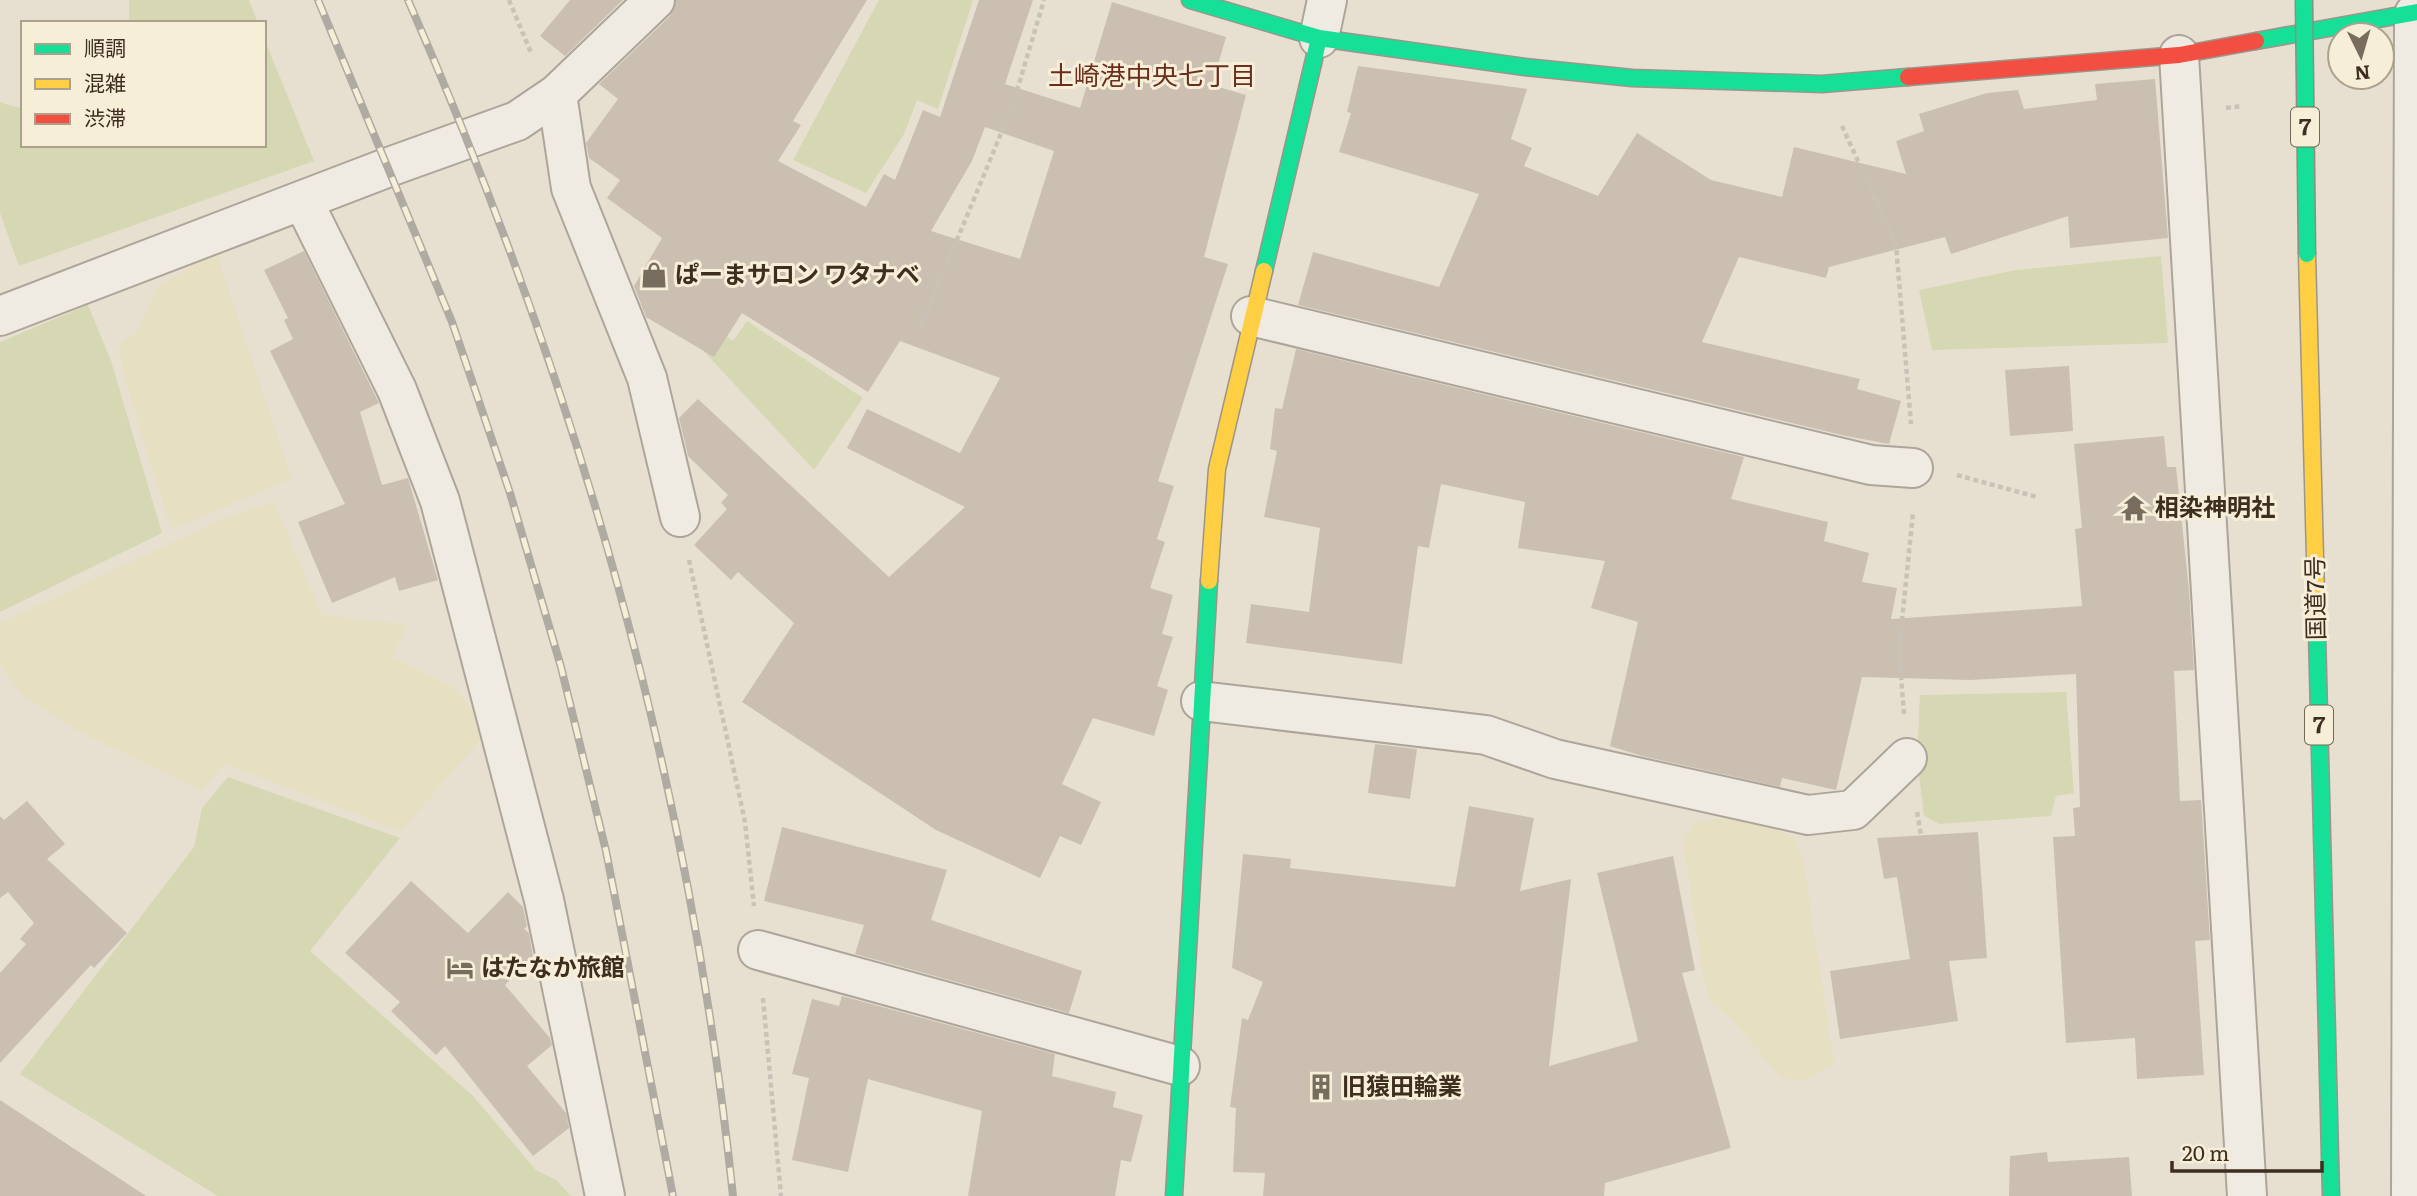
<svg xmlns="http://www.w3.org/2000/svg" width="2417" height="1196" font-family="Literata,'Noto Sans JP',serif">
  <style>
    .farmland { fill: #e6dfc2 }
    .green { fill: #d6d7b3 }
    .building { fill: #cbbfb2; fill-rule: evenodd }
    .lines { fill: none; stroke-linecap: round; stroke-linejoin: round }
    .street-casing { stroke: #ada599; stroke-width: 42 }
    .fast-casing { stroke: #9c958a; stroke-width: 19 }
    .slow-casing { stroke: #9c958a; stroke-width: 19 }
    .jam-casing { stroke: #9c958a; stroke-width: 19 }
    .path { stroke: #c8c2b9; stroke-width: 4.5; stroke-dasharray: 5 3.5; stroke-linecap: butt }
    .street { stroke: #efebe3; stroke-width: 38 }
    .fast { stroke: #16e098; stroke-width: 16 }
    .slow { stroke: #ffcf43; stroke-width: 16 }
    .jam { stroke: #f24e42; stroke-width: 16 }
    .rail-casing { stroke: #afaaa2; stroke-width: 8 }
    .rail { stroke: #f7eed8; stroke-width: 5; stroke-dasharray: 16; stroke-linecap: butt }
    .fast-bridge-casing { stroke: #928b80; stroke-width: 19; stroke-linecap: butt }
    .fast-bridge { stroke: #16e098; stroke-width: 16 }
    .labels { text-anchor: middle; stroke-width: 6; stroke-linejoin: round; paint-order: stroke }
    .shield { fill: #f7eed8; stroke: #756857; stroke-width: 2 }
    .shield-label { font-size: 23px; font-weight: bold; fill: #3d2e20 }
    .poi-label { font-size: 24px; font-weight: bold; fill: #3d2e20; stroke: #f7eed8; text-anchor: start }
    .street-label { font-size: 24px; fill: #3d2e20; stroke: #f7eed8 }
    .neighbourhood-label { font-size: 26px; fill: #6b2e1e; stroke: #f7eed8 }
  </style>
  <rect width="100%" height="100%" fill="#e7e0d1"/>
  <path class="farmland" d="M 216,251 L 292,478 L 171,530 L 122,370 L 119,346 L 139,329 L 156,288 Z
    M 274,501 L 322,615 L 408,625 L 392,657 L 454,688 L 479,717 L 484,736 L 401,831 L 224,764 L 202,791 L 80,732 L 22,695 L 0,665 L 0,623 L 227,517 Z
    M 1725,818 L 1771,825 L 1793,838 L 1803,859 L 1834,1062 L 1805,1081 L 1781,1078 L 1730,1018 L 1710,1002 L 1703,976 L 1683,841 L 1693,823 Z"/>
  <path class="green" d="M 129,0 L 249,0 L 258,23 L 129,23 Z
    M 879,0 L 973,0 L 938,109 L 917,100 L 904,134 L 866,193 L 793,160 Z
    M 264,38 L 314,161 L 19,266 L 0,213 L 0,102 L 23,109 L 23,145 L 264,145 Z
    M 2161,256 L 2168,343 L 1932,350 L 1919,290 L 2016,270 Z
    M 88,305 L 111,361 L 162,533 L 0,612 L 0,342 Z
    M 747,321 L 863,398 L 814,470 L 698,345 L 710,325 L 733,341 Z
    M 2066,692 L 2074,793 L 2056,796 L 2051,816 L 1939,824 L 1924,816 L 1917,759 L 1920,695 Z
    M 228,777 L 400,838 L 310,951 L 473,1096 L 536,1170 L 556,1180 L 571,1196 L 218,1196 L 20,1074 L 194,847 L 202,808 Z"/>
  <path class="building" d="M 570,0 L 623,0 L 565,56 L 540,36 Z
    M 676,0 L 867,0 L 793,121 L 801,125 L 778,161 L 866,207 L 884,174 L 895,180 L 923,110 L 940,117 L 979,0 L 1033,0 L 1005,84 L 1080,108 L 1112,2 L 1226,37 L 1212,85 L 1246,95 L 1204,257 L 1228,264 L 1158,481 L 1174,486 L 1157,539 L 1165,542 L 1150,588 L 1173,595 L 1162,634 L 1173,637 L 1157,686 L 1168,690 L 1154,736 L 1093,718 L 1062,784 L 1101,802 L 1081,845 L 1060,836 L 1040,878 L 936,830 L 742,702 L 794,623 L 738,572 L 731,580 L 694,545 L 727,509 L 721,503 L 728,495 L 688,456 L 679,418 L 698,399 L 889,577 L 965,507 L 847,448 L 867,409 L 960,453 L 1000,378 L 900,341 L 868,392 L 742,313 L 714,357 L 646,317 L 634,286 L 662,238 L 607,198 L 620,180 L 589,158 L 586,143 L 618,99 L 599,84 L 670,16 ZM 985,127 L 1054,151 L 1020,259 L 931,231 L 972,161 Z
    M 1358,66 L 1527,89 L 1511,139 L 1532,148 L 1524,166 L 1598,196 L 1637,133 L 1711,180 L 1782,197 L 1794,147 L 1906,174 L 1896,141 L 1924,131 L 1919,114 L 1987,93 L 2018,90 L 2024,109 L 2097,100 L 2095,84 L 2155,79 L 2168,238 L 2070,248 L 2068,216 L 1951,254 L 1945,237 L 1829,267 L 1826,278 L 1739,257 L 1702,342 L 1860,379 L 1857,389 L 1901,401 L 1889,444 L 1846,436 L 1298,305 L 1313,252 L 1439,287 L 1479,194 L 1339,152 L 1351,113 L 1347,112 Z
    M 304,251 L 379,403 L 360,412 L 382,485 L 408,478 L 438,580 L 399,591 L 395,577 L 332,603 L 298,522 L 345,504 L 270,351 L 293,339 L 284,320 L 288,318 L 264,270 Z
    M 1296,349 L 1744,457 L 1731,499 L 1828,522 L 1824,541 L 1869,553 L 1862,582 L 1897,588 L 1891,619 L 2082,606 L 2075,529 L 2082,528 L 2074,444 L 2164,436 L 2167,467 L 2176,467 L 2189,590 L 2194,670 L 2174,671 L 2180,801 L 2201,800 L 2210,940 L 2195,941 L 2204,1075 L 2137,1079 L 2135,1038 L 2066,1043 L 2053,837 L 2075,836 L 2073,808 L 2080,807 L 2076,674 L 1970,680 L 1862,677 L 1836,790 L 1782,778 L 1780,787 L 1642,756 L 1610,746 L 1638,622 L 1591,608 L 1605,561 L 1518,548 L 1525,502 L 1441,484 L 1429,548 L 1418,546 L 1402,664 L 1246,643 L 1251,604 L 1309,612 L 1320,528 L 1264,517 L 1277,451 L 1270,449 L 1275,408 L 1282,409 Z
    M 2069,366 L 2073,431 L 2010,436 L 2005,370 Z
    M 1375,744 L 1417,749 L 1410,799 L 1368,793 Z
    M 27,801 L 65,844 L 47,859 L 127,933 L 94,968 L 91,965 L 0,1063 L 0,973 L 26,944 L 20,939 L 34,923 L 8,892 L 0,898 L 0,816 L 4,820 Z
    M 1469,806 L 1534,818 L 1520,891 L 1571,879 L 1549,1066 L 1638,1041 L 1597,873 L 1673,856 L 1695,970 L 1682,973 L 1731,1148 L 1605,1183 L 1604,1196 L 1263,1196 L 1265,1173 L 1233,1172 L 1236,1108 L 1230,1107 L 1242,1018 L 1248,1020 L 1263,982 L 1232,968 L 1243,854 L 1291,859 L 1290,868 L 1455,887 Z
    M 782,827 L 947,870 L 931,920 L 1082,971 L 1069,1013 L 855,954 L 864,925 L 764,901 Z
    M 1978,832 L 1987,958 L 1949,961 L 1958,1021 L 1840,1039 L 1830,971 L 1910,959 L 1897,877 L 1884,879 L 1877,838 Z
    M 411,881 L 468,933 L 508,892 L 523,907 L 527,926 L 524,929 L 529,933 L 533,956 L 505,985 L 550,1038 L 552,1045 L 527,1066 L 566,1113 L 569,1128 L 533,1156 L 445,1046 L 436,1055 L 391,1011 L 400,1002 L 345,953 Z
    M 842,996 L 1055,1054 L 1052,1076 L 1116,1092 L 1113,1107 L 1143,1115 L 1131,1162 L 1121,1160 L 1115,1196 L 968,1196 L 982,1111 L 868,1079 L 848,1172 L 792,1160 L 809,1078 L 792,1074 L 812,999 L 839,1006 Z
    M 0,1100 L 146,1196 L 0,1196 Z
    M 2047,1152 L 2048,1162 L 2129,1157 L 2132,1196 L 2009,1196 L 2010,1156 Z"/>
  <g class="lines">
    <g class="street-casing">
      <path id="street" d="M 1319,38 L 1327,0
        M 2179,55 L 2247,1196
        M 557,94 L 571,188 L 647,378 L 680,517
        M 303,201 L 397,390 L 440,501 L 544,900 L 605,1196
        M 0,316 L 389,167 L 517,121 L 557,94 L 655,0
        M 1251,316 L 1871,465 L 1913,468
        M 1201,701 L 1486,735 L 1555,759 L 1808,815 L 1853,810 L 1907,758
        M 758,950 L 1180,1066
        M 2411,1196 L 2414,14"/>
    </g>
    <g class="fast-casing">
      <path id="fast" d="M 1190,0 L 1319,38 L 1525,67 L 1632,78 L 1822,84 L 1908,77
        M 2256,41 L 2417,12
        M 1264,271 L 1319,38
        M 2317,633 L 2331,1196
        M 1174,1196 L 1209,581"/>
    </g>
    <g class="slow-casing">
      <path id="slow" d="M 2307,254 L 2317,633
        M 1209,581 L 1217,469 L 1264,271"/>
    </g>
    <g class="jam-casing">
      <path id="jam" d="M 1908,77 L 2179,55 L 2256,41"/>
    </g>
    <path class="path" d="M 509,0 L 532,55
      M 2352,87 L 2369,88
      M 2226,108 L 2242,106
      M 1842,126 L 1896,245 L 1911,424
      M 921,327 L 1012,107 L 1044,0
      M 1957,475 L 2037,497
      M 689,560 L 745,822 L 754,906
      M 1904,714 L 1899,650 L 1913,513
      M 1917,812 L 1921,835
      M 763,998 L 781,1196"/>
    <use href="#street" class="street"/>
    <use href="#fast" class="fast"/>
    <use href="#slow" class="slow"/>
    <use href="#jam" class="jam"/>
    <g class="rail-casing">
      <path id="rail" d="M 318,0 L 452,322 L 510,493 L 561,667 L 606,851 L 673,1196
        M 408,0 C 578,386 689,776 733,1196"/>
    </g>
    <use href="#rail" class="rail"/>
    <g class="fast-bridge-casing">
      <path id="fast-bridge" d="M 2304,0 L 2307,254"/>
    </g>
    <use href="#fast-bridge" class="fast-bridge"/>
  </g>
  <defs>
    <g id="shop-bare" transform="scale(2.1)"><path d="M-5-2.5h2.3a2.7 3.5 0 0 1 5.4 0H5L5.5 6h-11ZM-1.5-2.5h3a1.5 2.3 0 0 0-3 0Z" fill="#786c5e" stroke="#f7eed8" stroke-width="2.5" paint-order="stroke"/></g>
    <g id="temple-bare" transform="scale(2.1)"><path d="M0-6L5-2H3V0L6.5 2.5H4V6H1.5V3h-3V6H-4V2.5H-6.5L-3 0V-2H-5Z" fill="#786c5e" stroke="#f7eed8" stroke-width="2.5" paint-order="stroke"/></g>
    <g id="hotel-bare" transform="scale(2.1)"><path d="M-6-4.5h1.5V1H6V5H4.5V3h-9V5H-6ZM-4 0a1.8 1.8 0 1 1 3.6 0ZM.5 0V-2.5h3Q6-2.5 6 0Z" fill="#786c5e" stroke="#f7eed8" stroke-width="2.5" paint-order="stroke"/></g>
    <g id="building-bare" transform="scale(2.1)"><path d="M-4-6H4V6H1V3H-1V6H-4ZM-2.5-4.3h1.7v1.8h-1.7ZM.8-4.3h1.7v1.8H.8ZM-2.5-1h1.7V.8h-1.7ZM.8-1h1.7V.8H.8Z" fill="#786c5e" stroke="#f7eed8" stroke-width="2.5" paint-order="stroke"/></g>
  </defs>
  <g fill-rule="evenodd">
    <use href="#shop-bare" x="654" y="275"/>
    <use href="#temple-bare" x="2134" y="508"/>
    <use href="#hotel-bare" x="460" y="968"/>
    <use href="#building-bare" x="1321" y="1087"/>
  </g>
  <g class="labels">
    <g class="shield">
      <rect x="2291" y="107.5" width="28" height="39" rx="5"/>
      <rect x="2305" y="705.5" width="28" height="39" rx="5"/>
    </g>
    <g class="shield-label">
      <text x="2305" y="135">7</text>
      <text x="2319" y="733">7</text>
    </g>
    <g class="poi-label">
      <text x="675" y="283">ぱーまサロン ワタナベ</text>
      <text x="2155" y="516">相染神明社</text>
      <text x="481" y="976">はたなか旅館</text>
      <text x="1342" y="1095">旧猿田輪業</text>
    </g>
    <g class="street-label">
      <text transform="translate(2316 598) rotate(-91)" y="8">国道7号</text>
    </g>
    <g class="neighbourhood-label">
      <text x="1152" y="85">土崎港中央七丁目</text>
    </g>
  </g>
  <rect x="21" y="21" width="245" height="126" fill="#f7eed8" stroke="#ada18e" stroke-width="2"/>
  <rect x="35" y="44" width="35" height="10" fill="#16e098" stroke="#ada18e" stroke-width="2"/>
  <text x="84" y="56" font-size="21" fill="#3d2e20">順調</text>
  <rect x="35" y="79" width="35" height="10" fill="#ffcf43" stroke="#ada18e" stroke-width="2"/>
  <text x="84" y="91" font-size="21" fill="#3d2e20">混雑</text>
  <rect x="35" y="114" width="35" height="10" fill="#f24e42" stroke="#ada18e" stroke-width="2"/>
  <text x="84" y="126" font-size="21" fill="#3d2e20">渋滞</text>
  <g transform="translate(2361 56) rotate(175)"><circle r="33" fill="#f7eed8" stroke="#ada18e" stroke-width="2"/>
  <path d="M0-5L12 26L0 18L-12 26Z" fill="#786c5e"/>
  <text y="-10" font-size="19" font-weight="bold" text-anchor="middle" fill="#3d2e20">N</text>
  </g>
  <path d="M2172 1161v10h150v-10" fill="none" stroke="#3d2e20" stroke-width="3.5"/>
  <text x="2182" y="1161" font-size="21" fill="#3d2e20" stroke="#f7eed8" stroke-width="5" paint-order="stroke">20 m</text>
</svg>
